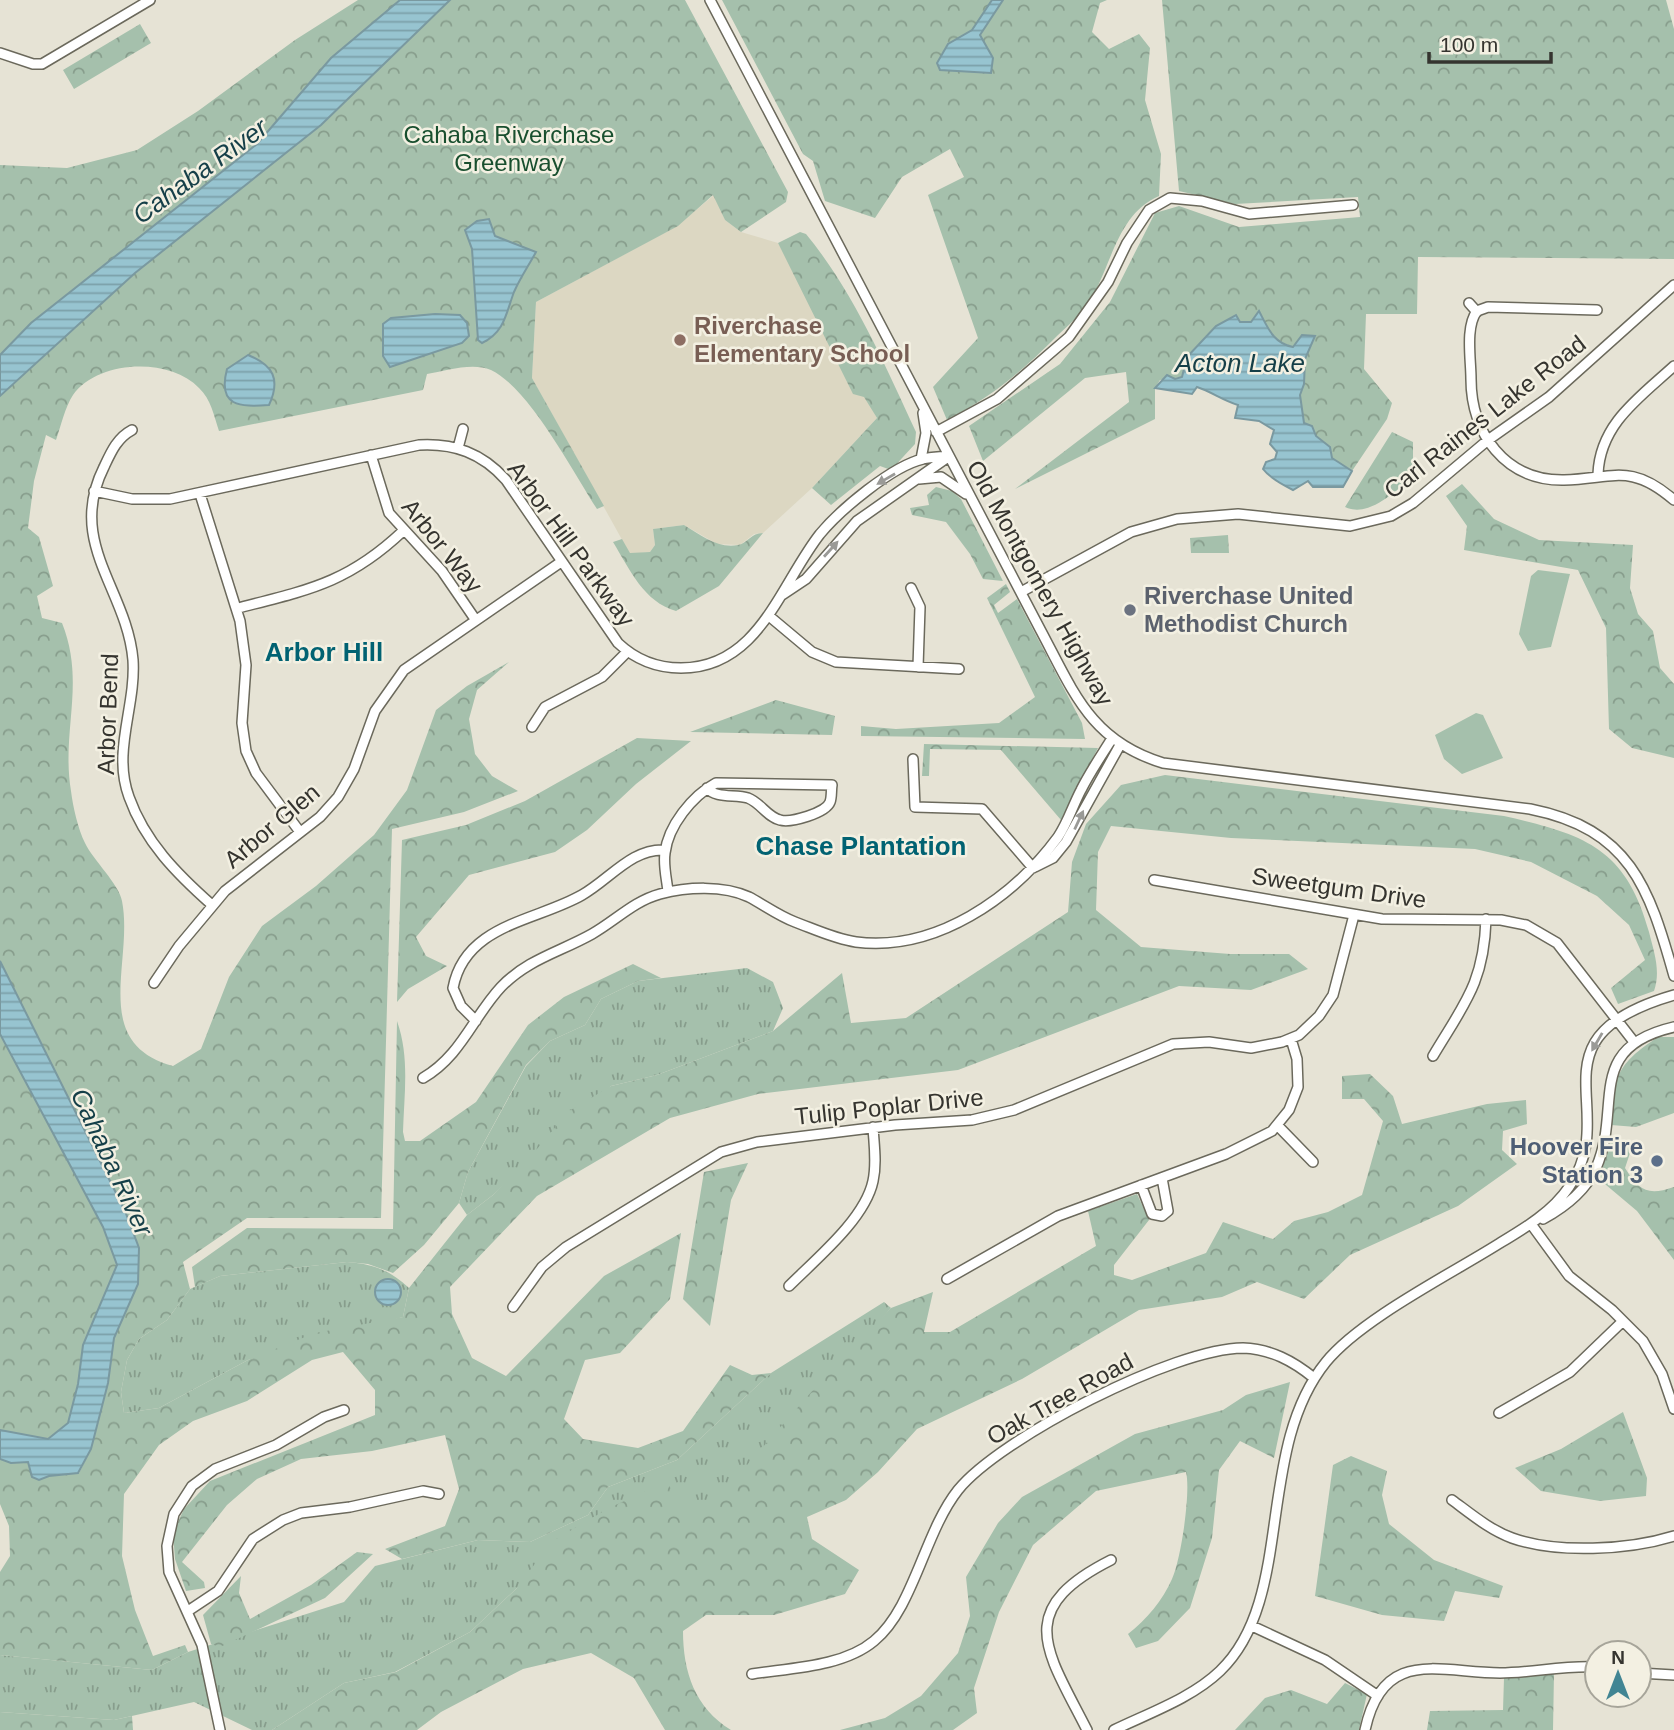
<svg xmlns="http://www.w3.org/2000/svg" width="1674" height="1730" font-family="Helvetica,sans-serif">
  <style>
    .built { fill: #dcd7c2 }
    .grass { fill: url(#grass-tufts) }
    .forest { fill: url(#forest-crowns) }
    .garden { fill: #a5c0ac }
    .water { fill: url(#water-rules); stroke: #7a99a0; stroke-width: 2 }
    .lines { fill: none; stroke-linecap: round; stroke-linejoin: round }
    .minor-casing { stroke: #6b695c; stroke-width: 12 }
    .minor { stroke: #fff; stroke-width: 9 }
    .oneway { fill: #9a9a97 }
    .education-dot { fill: #8d6e63; stroke: #f3f0e2; stroke-width: 2.5 }
    .worship-dot { fill: #6b7280; stroke: #f3f0e2; stroke-width: 2.5 }
    .service-dot { fill: #5c6f8a; stroke: #f3f0e2; stroke-width: 2.5 }
    .labels { text-anchor: middle; stroke-width: 5; stroke-linejoin: round; paint-order: stroke }
    .park-label { font-size: 24px; fill: #184f2e; stroke: #f3f0e2 }
    .education-label { font-size: 24px; font-weight: bold; fill: #785e54; stroke: #f3f0e2; text-anchor: start }
    .street-label { font-size: 24px; fill: #35342f; stroke: #f3f0e2 }
    .worship-label { font-size: 24px; font-weight: bold; fill: #5b616d; stroke: #f3f0e2; text-anchor: start }
    .service-label { font-size: 24px; font-weight: bold; fill: #4e5e75; stroke: #f3f0e2; text-anchor: end }
    .water-label { font-size: 26px; font-style: italic; fill: #153f48; stroke: #f3f0e2 }
    .neighbourhood-label { font-size: 26px; font-weight: bold; fill: #016272; stroke: #f3f0e2 }
  </style>
  <defs>
    <pattern id="grass-tufts" width="24" height="20" patternUnits="userSpaceOnUse" patternTransform="scale(1.75)"><rect width="24" height="20" fill="#a5c0ac"/><path d="M3 7l-1-3M5 7V3M7 7l1-3M15 17l-1-3M17 17v-4M19 17l1-3" fill="none" stroke="#879d8c"/></pattern>
    <pattern id="forest-crowns" width="20" height="18" patternUnits="userSpaceOnUse" patternTransform="scale(1.75)"><rect width="20" height="18" fill="#a5c0ac"/><path d="M2 6a3 3 0 1 1 6 0M12 15a3 3 0 1 1 6 0" fill="none" stroke="#879d8c"/></pattern>
    <pattern id="water-rules" width="6" height="5" patternUnits="userSpaceOnUse" patternTransform="scale(1.75)"><rect width="6" height="5" fill="#97c4d0"/><path d="M0 2.5h6" fill="none" stroke="#7ca0a9"/></pattern>
  </defs>
  <rect width="100%" height="100%" fill="#e6e3d5"/>
  <path class="built" d="M 714,195 L 725,220 L 741,232 L 778,243 L 877,418 L 812,488 L 763,533 L 754,534 L 740,545 L 717,544 L 684,525 L 653,529 L 655,545 L 650,552 L 630,554 L 532,378 L 536,302 L 677,226 Z"/>
  <path class="grass" d="M 747,968 L 773,982 L 783,1008 L 773,1031 L 657,1075 L 611,1086 L 493,1195 L 467,1215 L 459,1203 L 468,1172 L 526,1066 L 550,1041 L 585,1025 L 601,999 L 638,981 Z
    M 347,1262 C 373,1264 390,1270 409,1288 L 403,1317 L 248,1360 L 159,1408 L 124,1413 L 121,1392 L 127,1360 L 139,1339 L 167,1320 L 190,1289 L 220,1276 Z
    M 884,1302 L 891,1308 L 711,1518 L 517,1588 L 470,1632 L 395,1672 L 344,1683 L 272,1730 L 252,1730 L 194,1702 L 114,1720 L 0,1712 L 0,1655 L 152,1670 L 188,1652 L 344,1602 L 375,1566 L 478,1540 L 530,1542 L 588,1515 L 608,1487 L 677,1460 L 771,1373 Z"/>
  <path class="forest" d="M 358,0 L 400,0 L 331,58 L 257,144 L 31,323 L 0,355 L 0,165 L 67,168 L 137,150 L 198,111 L 295,40 Z
    M 450,0 L 685,0 L 788,192 L 786,202 L 741,232 L 725,220 L 713,195 L 678,226 L 536,302 L 532,378 L 604,506 L 597,509 C 573,472 529,388 491,370 C 472,362 446,371 427,374 L 423,390 L 219,431 C 214,416 211,399 199,388 C 169,357 98,360 73,395 C 65,407 61,426 56,440 L 46,435 L 34,481 L 28,528 L 39,537 L 53,586 L 37,596 L 42,618 L 62,623 C 86,683 61,731 71,791 C 73,807 78,829 85,843 C 93,860 119,884 122,901 C 134,962 89,1043 173,1066 L 201,1049 L 229,977 L 262,926 L 316,886 L 374,835 L 407,790 L 436,710 L 467,686 L 509,662 L 477,690 L 469,719 L 475,754 L 492,776 L 518,791 L 464,812 L 392,829 L 381,1218 L 247,1218 L 183,1262 L 190,1289 L 167,1320 L 139,1339 L 127,1360 L 121,1392 L 124,1413 L 159,1408 L 248,1360 L 315,1333 L 403,1317 L 409,1288 L 467,1215 L 493,1195 L 526,1162 L 569,1111 L 611,1086 L 657,1075 L 773,1031 L 842,973 L 851,1023 L 906,1018 L 1068,912 L 1072,862 L 1086,824 L 1121,785 L 1165,775 L 1504,816 C 1583,834 1626,847 1649,932 C 1654,952 1661,971 1654,991 L 1618,1004 L 1611,988 L 1645,960 L 1629,925 L 1597,896 L 1531,862 L 1475,849 L 1231,838 L 1111,826 L 1098,852 L 1096,910 L 1141,947 L 1230,954 L 1289,954 L 1308,969 L 1251,990 L 1179,986 L 958,1070 L 758,1094 L 670,1118 L 537,1196 L 450,1287 L 452,1314 L 472,1358 L 506,1376 L 604,1276 L 681,1233 L 670,1299 L 620,1353 L 585,1360 L 564,1419 L 583,1439 L 638,1448 L 683,1431 L 730,1365 L 752,1375 L 771,1373 L 677,1460 L 608,1487 L 588,1515 L 530,1542 L 478,1540 L 402,1559 L 385,1549 L 445,1526 L 459,1489 L 445,1435 L 372,1451 L 301,1459 L 257,1479 L 227,1505 L 182,1562 L 204,1582 L 205,1588 L 186,1591 L 175,1559 L 173,1533 L 184,1509 L 210,1481 L 375,1415 L 375,1390 L 343,1352 L 312,1360 L 247,1401 L 193,1421 L 159,1445 L 124,1494 L 122,1556 L 135,1610 L 153,1656 L 185,1645 L 188,1652 L 152,1670 L 0,1655 L 0,1572 L 10,1556 L 9,1526 L 0,1504 L 0,1459 L 11,1463 L 28,1462 L 32,1477 L 79,1473 L 91,1449 L 108,1383 L 114,1338 L 138,1284 L 139,1248 L 125,1211 L 0,961 L 0,396 L 135,273 L 321,125 Z
    M 722,0 L 1107,0 L 1100,3 L 1092,32 L 1109,49 L 1139,34 L 1150,48 L 1145,100 L 1161,154 L 1159,196 C 1114,215 1111,274 1084,310 C 1076,319 1066,327 1057,336 C 1019,374 994,395 947,420 L 933,387 L 978,338 L 928,195 L 964,177 L 950,149 L 902,177 L 875,218 L 825,201 L 813,161 L 803,154 Z
    M 1162,0 L 1666,0 L 1674,29 L 1674,259 L 1418,257 L 1417,314 L 1366,314 L 1364,369 L 1392,403 L 1387,419 L 1352,471 L 1332,458 L 1330,447 L 1316,436 L 1312,426 L 1304,423 L 1300,395 L 1304,384 L 1305,359 L 1314,336 L 1299,340 L 1293,347 L 1274,339 L 1254,319 L 1251,322 L 1240,322 L 1182,377 L 1160,380 L 1155,388 L 1155,419 L 1015,489 L 1129,402 L 1126,372 L 1085,378 L 983,461 L 969,426 L 1060,364 L 1110,302 L 1155,213 L 1179,206 L 1239,227 L 1360,217 L 1358,197 L 1235,204 L 1179,191 Z
    M 140,24 L 151,43 L 74,89 L 63,70 Z
    M 800,232 L 806,234 C 853,291 885,365 916,432 L 915,444 L 891,470 L 880,466 L 831,505 L 812,488 L 877,418 L 864,397 L 853,394 L 778,243 Z
    M 1392,432 L 1413,442 L 1413,478 C 1393,492 1369,518 1345,507 Z
    M 1462,484 L 1494,519 L 1539,540 L 1633,545 L 1630,588 L 1638,614 L 1653,631 L 1660,668 L 1674,684 L 1674,758 L 1632,748 L 1609,729 L 1606,628 L 1578,570 L 1464,550 L 1467,526 L 1446,496 Z
    M 936,487 L 952,491 L 961,499 L 1003,581 L 983,579 L 970,554 L 946,522 L 912,515 L 910,508 L 929,505 L 927,495 Z
    M 684,525 C 701,535 718,549 738,545 C 748,543 751,533 763,533 L 719,586 L 676,611 C 644,602 630,570 613,542 L 622,539 L 630,553 L 650,552 L 655,545 L 653,529 Z
    M 1228,535 L 1229,553 L 1191,553 L 1190,538 Z
    M 1006,584 L 1010,592 L 994,605 L 998,613 L 1017,599 L 1082,723 L 1085,739 L 861,736 L 861,726 L 896,729 L 999,723 L 1035,697 L 987,598 Z
    M 776,700 L 835,716 L 832,735 L 690,732 Z
    M 637,738 L 691,741 L 636,784 L 587,830 L 555,852 L 469,875 L 416,937 L 426,956 L 447,966 L 408,989 L 397,1002 L 402,840 L 466,825 L 525,801 Z
    M 924,744 L 1098,748 L 1061,820 L 1001,750 L 930,749 L 929,776 L 922,776 Z
    M 633,964 L 661,978 L 638,981 L 601,999 L 585,1025 L 550,1041 L 526,1065 L 468,1172 L 459,1203 L 424,1245 L 393,1273 L 368,1264 L 347,1262 L 220,1276 L 195,1287 L 192,1267 L 247,1228 L 393,1229 L 397,1021 C 410,1058 404,1094 403,1132 L 405,1141 L 420,1141 L 476,1102 L 528,1025 L 564,997 Z
    M 0,1034 L 103,1227 L 117,1265 L 83,1345 L 78,1384 L 68,1423 L 48,1439 L 0,1430 Z
    M 1658,1037 L 1674,1037 L 1674,1113 L 1636,1127 L 1611,1125 C 1613,1076 1617,1064 1658,1037 Z
    M 1370,1074 L 1393,1096 L 1402,1124 L 1487,1104 L 1526,1100 L 1527,1124 L 1503,1131 L 1502,1150 L 1517,1164 L 1458,1206 L 1350,1255 L 1304,1299 L 1257,1282 L 1222,1297 L 1139,1310 L 1022,1379 L 917,1429 L 878,1472 L 846,1500 L 807,1517 L 812,1539 L 859,1570 L 845,1594 L 774,1615 L 706,1615 L 683,1631 C 683,1672 695,1708 731,1730 L 665,1730 L 634,1678 L 591,1653 L 523,1669 L 441,1712 L 417,1730 L 272,1730 L 344,1683 L 396,1672 L 470,1632 L 517,1588 L 551,1542 L 609,1508 L 668,1481 L 675,1502 L 688,1510 L 711,1506 L 821,1381 L 891,1308 L 933,1292 L 924,1332 L 950,1332 L 1096,1246 L 1088,1211 L 1137,1194 L 1149,1220 L 1114,1265 L 1114,1275 L 1132,1280 L 1206,1253 L 1223,1222 L 1273,1239 L 1294,1221 L 1328,1212 L 1362,1195 L 1383,1121 L 1364,1099 L 1342,1099 L 1342,1076 Z
    M 1611,1141 L 1634,1141 L 1625,1168 C 1639,1191 1648,1196 1674,1187 L 1674,1260 L 1637,1211 L 1599,1179 Z
    M 748,1163 L 731,1200 L 710,1326 L 683,1299 L 704,1172 Z
    M 1290,1382 L 1274,1458 L 1240,1441 L 1219,1470 L 1212,1538 L 1190,1608 L 1158,1641 L 1136,1648 L 1128,1634 C 1146,1620 1163,1600 1172,1579 C 1181,1560 1191,1491 1186,1472 L 1096,1491 L 1033,1545 L 999,1612 L 974,1688 L 977,1713 L 953,1730 L 840,1730 L 885,1718 L 921,1696 L 958,1653 L 970,1616 L 966,1577 L 998,1523 L 1022,1497 L 1135,1434 L 1223,1410 L 1246,1395 Z
    M 1623,1412 L 1647,1478 L 1646,1496 L 1600,1501 L 1541,1491 L 1515,1468 L 1561,1449 Z
    M 1351,1456 L 1387,1471 L 1382,1495 L 1389,1524 L 1434,1560 L 1503,1586 L 1499,1598 L 1455,1591 L 1444,1621 L 1382,1615 L 1315,1596 L 1333,1465 Z
    M 357,1552 L 373,1554 L 325,1598 L 220,1647 L 211,1644 L 203,1615 L 241,1576 L 239,1593 L 250,1619 L 311,1585 Z
    M 1554,1673 L 1553,1730 L 1427,1730 L 1430,1711 L 1503,1710 L 1504,1678 Z
    M 1345,1683 L 1367,1694 L 1359,1730 L 1235,1730 L 1265,1698 L 1291,1690 L 1327,1704 Z
    M 0,1712 L 114,1720 L 132,1716 L 133,1730 L 0,1730 Z"/>
  <path class="garden" d="M 1538,570 L 1570,574 L 1551,647 L 1528,651 L 1519,634 L 1531,576 Z
    M 1476,713 L 1483,715 L 1503,758 L 1462,774 L 1444,759 L 1435,735 Z"/>
  <path class="water" d="M 400,0 L 450,0 L 321,125 L 135,273 L 0,396 L 0,355 L 31,323 L 257,144 L 331,58 Z
    M 992,0 L 1003,0 L 980,35 L 993,58 L 991,73 L 940,70 L 937,63 L 948,44 L 972,30 Z
    M 489,219 L 495,236 L 536,252 C 529,265 520,278 514,292 C 506,313 505,332 482,343 L 478,340 L 472,249 L 465,230 L 477,221 Z
    M 1259,311 C 1268,328 1273,343 1293,347 L 1302,335 L 1315,336 L 1305,359 L 1304,384 L 1300,395 L 1304,423 L 1312,426 L 1316,436 L 1330,447 L 1332,458 L 1352,471 L 1343,487 L 1313,487 L 1308,481 L 1293,490 C 1283,485 1269,477 1263,469 L 1266,462 L 1275,459 L 1277,452 L 1270,444 L 1274,430 L 1259,421 L 1235,418 L 1238,405 C 1222,400 1212,392 1197,387 L 1192,394 L 1155,388 L 1167,375 L 1175,379 L 1182,377 L 1187,357 L 1216,326 L 1236,315 L 1240,322 L 1251,322 Z
    M 435,314 L 460,315 L 467,323 L 469,336 L 462,343 L 390,367 L 383,356 L 383,324 L 391,318 Z
    M 248,355 C 273,365 281,379 269,405 C 240,407 217,407 227,369 Z
    M 0,961 L 125,1211 L 139,1248 L 138,1284 L 114,1338 L 108,1383 L 91,1449 L 78,1473 L 49,1476 L 39,1480 L 32,1477 L 28,1462 L 11,1463 L 0,1459 L 0,1430 L 48,1439 L 68,1423 L 78,1384 L 83,1345 L 117,1265 L 103,1227 L 0,1034 Z
    M375 1292a13 13 0 1 1 26 0a13 13 0 1 1-26 0Z"/>
  <g class="lines">
    <g class="minor-casing">
      <path id="minor" d="M 710,0 L 1041,631 C 1074,693 1091,741 1163,763 L 1530,809 C 1630,829 1649,887 1674,976
        M 0,53 L 33,64 L 42,64 L 150,0
        M 1469,303 L 1477,312
        M 1597,310 L 1488,307 L 1477,311 C 1465,327 1471,359 1471,379 C 1471,433 1505,481 1564,480 C 1613,479 1630,462 1674,500
        M 132,430 C 117,438 111,452 104,467 C 66,543 127,589 133,660 C 136,707 112,751 129,797 C 145,842 177,874 212,905
        M 936,432 L 997,399 L 1069,337 L 1108,282 L 1127,243 L 1149,210 L 1170,198 L 1202,201 L 1249,214 L 1353,205
        M 458,448 L 463,429
        M 371,455 L 389,513 L 442,571 L 475,619
        M 921,459 L 926,433 L 923,413
        M 1598,474 C 1600,424 1639,398 1674,366
        M 919,479 L 941,477 L 966,494
        M 94,491 L 132,499 L 170,499 L 419,445 C 454,443 482,453 506,480 L 618,643 C 636,660 657,668 681,668 C 759,668 780,585 820,534 C 840,510 892,466 923,459 C 931,457 941,457 949,456
        M 200,494 L 240,621 L 246,665 L 242,723 L 246,751 L 256,773 L 300,832
        M 911,588 L 920,607 L 918,667
        M 1021,592 L 1131,532 L 1177,519 L 1238,514 L 1350,526 L 1391,516 L 1413,503 L 1488,440 L 1549,397 L 1674,285
        M 782,595 L 806,579 L 857,521 L 948,457
        M 238,608 C 308,590 348,583 403,531
        M 769,616 L 812,652 L 836,662 L 959,669
        M 532,727 L 545,707 L 602,677 L 627,652
        M 913,759 L 915,807 L 982,809 L 1033,868
        M 1035,867 L 1053,858 L 1066,842 L 1120,745
        M 1154,880 L 1382,919 L 1501,920 L 1526,925 L 1557,943 L 1634,1042
        M 668,892 C 667,880 663,866 665,853 C 668,826 692,796 716,783 L 832,785 C 831,790 832,797 830,802 C 826,813 791,823 780,820 C 767,817 761,803 748,798 C 735,794 716,799 707,788
        M 154,983 L 179,946 L 225,891 L 320,817 L 338,797 L 354,769 L 375,711 L 404,670 L 561,562
        M 476,1021 L 461,1006 L 453,988 C 465,924 537,921 582,895 C 610,879 632,848 665,850
        M 1433,1056 C 1464,1004 1484,983 1486,919
        M 423,1078 C 461,1056 473,1017 501,987 C 528,959 560,952 592,934 C 615,921 634,901 660,894 C 687,887 723,885 749,897 C 764,905 779,916 795,922 C 814,929 835,939 856,942 C 936,952 1013,898 1058,837 C 1068,822 1073,805 1081,790 C 1090,772 1101,756 1111,740
        M 1278,1126 L 1313,1162
        M 1141,1185 L 1152,1214 L 1162,1216 L 1168,1211 L 1162,1178
        M 1543,1219 C 1565,1207 1585,1192 1596,1168 C 1623,1107 1583,1048 1674,1027
        M 1531,1224 L 1569,1276 L 1612,1310 L 1643,1341 L 1662,1374 L 1674,1409
        M 947,1279 L 1058,1216 L 1226,1154 L 1272,1131 L 1289,1110 L 1298,1087 L 1297,1059 L 1291,1039
        M 789,1286 C 816,1259 865,1219 873,1181 C 877,1163 874,1145 873,1127
        M 513,1307 L 542,1267 L 566,1247 L 721,1152 L 757,1142 L 895,1125 L 972,1120 L 1014,1110 L 1173,1044 L 1209,1042 L 1251,1048 L 1282,1042 L 1299,1035 L 1319,1016 L 1333,995 L 1354,915
        M 1499,1413 L 1570,1372 L 1623,1321
        M 1452,1500 C 1471,1514 1490,1530 1512,1538 C 1557,1554 1629,1550 1674,1536
        M 188,1611 L 218,1591 L 253,1539 L 283,1520 L 301,1513 L 350,1507 L 423,1491 L 439,1494
        M 1252,1626 L 1325,1660 L 1378,1696
        M 1639,1673 L 1674,1675
        M 752,1674 C 790,1668 843,1667 874,1641 C 914,1608 924,1533 958,1490 C 1000,1438 1175,1348 1243,1348 C 1271,1349 1293,1361 1314,1378
        M 220,1730 L 202,1645 L 169,1572 L 167,1546 L 174,1514 L 192,1486 L 215,1469 L 276,1445 L 324,1417 L 344,1410
        M 1087,1730 C 1047,1651 1012,1610 1111,1560
        M 1114,1730 C 1149,1713 1192,1698 1220,1671 C 1296,1598 1254,1451 1326,1362 C 1361,1319 1451,1274 1500,1243 C 1525,1228 1552,1212 1569,1187 C 1623,1110 1525,1038 1674,995
        M 1365,1730 C 1383,1646 1440,1673 1500,1673 C 1532,1673 1564,1665 1597,1667"/>
    </g>
    <use href="#minor" class="minor"/>
  </g>
  <defs><path id="oneway-solid" d="M-6-.8H1V-3.2L6.5 0L1 3.2V.8H-6Z" transform="scale(1.75)"/></defs>
  <g class="oneway">
    <use href="#oneway-solid" transform="translate(886 479) rotate(150)"/>
    <use href="#oneway-solid" transform="translate(831 549) rotate(-48)"/>
    <use href="#oneway-solid" transform="translate(1079 820) rotate(-65)"/>
    <use href="#oneway-solid" transform="translate(1597 1042) rotate(120)"/>
  </g>
  <circle class="education-dot" cx="680" cy="340" r="7"/>
  <circle class="worship-dot" cx="1130" cy="610" r="7"/>
  <circle class="service-dot" cx="1657" cy="1161" r="7"/>
  <g class="labels">
    <g class="park-label">
      <text x="509" y="143">Cahaba Riverchase<tspan x="509" dy="28">Greenway</tspan></text>
    </g>
    <g class="education-label">
      <text x="694" y="334">Riverchase<tspan x="694" dy="28">Elementary School</tspan></text>
    </g>
    <g class="street-label">
      <text transform="translate(1485 417) rotate(-38)" y="8">Carl Raines Lake Road</text>
      <text transform="translate(571 544) rotate(54)" y="8">Arbor Hill Parkway</text>
      <text transform="translate(442 546) rotate(51)" y="8">Arbor Way</text>
      <text transform="translate(1040 583) rotate(61)" y="8">Old Montgomery Highway</text>
      <text transform="translate(108 714) rotate(-88)" y="8">Arbor Bend</text>
      <text transform="translate(272 826) rotate(-40)" y="8">Arbor Glen</text>
      <text transform="translate(1339 888) rotate(8)" y="8">Sweetgum Drive</text>
      <text transform="translate(889 1107) rotate(-6)" y="8">Tulip Poplar Drive</text>
      <text transform="translate(1060 1399) rotate(-29)" y="8">Oak Tree Road</text>
    </g>
    <g class="worship-label">
      <text x="1144" y="604">Riverchase United<tspan x="1144" dy="28">Methodist Church</tspan></text>
    </g>
    <g class="service-label">
      <text x="1643" y="1155">Hoover Fire<tspan x="1643" dy="28">Station 3</tspan></text>
    </g>
    <g class="water-label">
      <text transform="translate(200 171) rotate(-36)" y="9">Cahaba River</text>
      <text x="1240" y="372">Acton Lake</text>
      <text transform="translate(112 1162) rotate(65)" y="9">Cahaba River</text>
    </g>
    <g class="neighbourhood-label">
      <text x="324" y="661">Arbor Hill</text>
      <text x="861" y="855">Chase Plantation</text>
    </g>
  </g>
  <g transform="translate(1618 1674)"><circle r="33" fill="#f3f0e2" stroke="#a7a59a" stroke-width="2"/>
  <path d="M0-5L12 26L0 18L-12 26Z" fill="#418593"/>
  <text y="-10" font-size="19" font-weight="bold" text-anchor="middle" fill="#35342f">N</text>
  </g>
  <path d="M1429 52v10h122v-10" fill="none" stroke="#35342f" stroke-width="3.5"/>
  <text x="1440" y="52" font-size="21" fill="#35342f" stroke="#f3f0e2" stroke-width="5" paint-order="stroke">100 m</text>
</svg>
